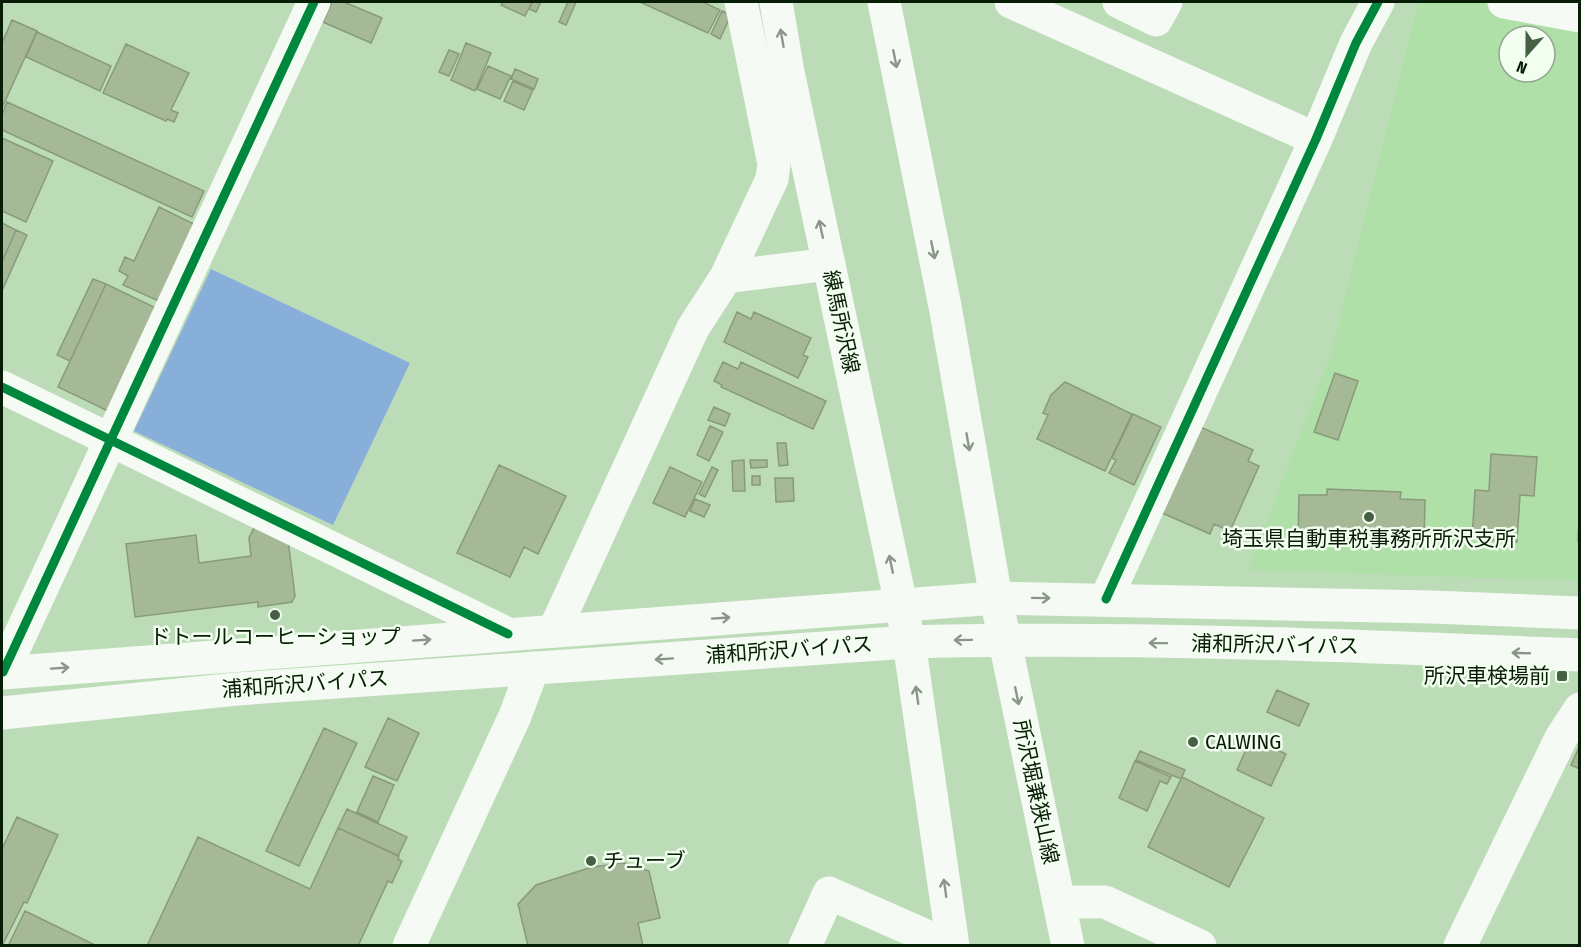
<svg xmlns="http://www.w3.org/2000/svg" width="1581" height="947" font-family="'Fira Sans Condensed','Noto Sans JP',sans-serif">
  <style>
    .built { fill: #afe0a8; fill-rule: evenodd }
    .water { fill: #88afda }
    .building { fill: #a6b997; stroke: #889a7a; stroke-width: 1.5 }
    .lines { fill: none; stroke-linecap: round; stroke-linejoin: round }
    .minor { stroke: #f5faf4; stroke-width: 33 }
    .major { stroke: #f5faf4; stroke-width: 33 }
    .highway { stroke: #f5faf4; stroke-width: 33 }
    .cycleway-casing { stroke: #f2fef0; stroke-width: 13 }
    .cycleway { stroke: #00873e; stroke-width: 9 }
    .oneway { stroke: #8a9788 }
    .poi-dot { fill: #466043; stroke: #f2fef0; stroke-width: 2 }
    .labels { text-anchor: middle; stroke-width: 5; stroke-linejoin: round; paint-order: stroke }
    .street-label { font-size: 21px; fill: #071d05; stroke: #f2fef0 }
    .poi-label { font-size: 21px; fill: #071d05; stroke: #f2fef0 }
  </style>
  <rect width="100%" height="100%" fill="#bcdcb7"/>
  <path class="built" d="M 1418,2 L 1504,2 L 1579,16 L 1579,581 L 1248,570 L 1332,351 ZM 1509,36 L 1545,36 L 1545,72 L 1509,72 Z"/>
  <path class="water" d="M 211,269 L 410,363 L 333,525 L 134,431 Z"/>
  <path class="building" d="M 332,2 L 344,2 L 382,18 L 371,43 L 323,22 Z
    M 503,2 L 532,2 L 525,16 L 501,5 Z
    M 533,2 L 541,2 L 536,12 L 529,9 Z
    M 568,2 L 576,2 L 566,25 L 559,22 Z
    M 640,2 L 703,2 L 720,10 L 708,33 Z
    M 722,11 L 731,15 L 720,39 L 711,34 Z
    M 12,20 L 37,31 L 2,108 L 2,43 Z
    M 37,32 L 111,66 L 100,91 L 26,57 Z
    M 466,43 L 491,53 L 475,91 L 451,80 Z
    M 126,44 L 189,73 L 171,110 L 178,113 L 174,122 L 167,119 L 166,121 L 103,93 Z
    M 449,50 L 459,54 L 449,76 L 439,72 Z
    M 488,66 L 511,76 L 500,99 L 477,89 Z
    M 515,69 L 538,79 L 534,89 L 511,79 Z
    M 513,81 L 533,90 L 524,110 L 504,101 Z
    M 7,102 L 204,191 L 192,217 L 2,130 L 2,115 Z
    M 2,138 L 53,161 L 26,222 L 2,211 Z
    M 159,207 L 196,225 L 161,302 L 123,285 L 128,276 L 119,271 L 125,257 L 134,261 Z
    M 2,223 L 16,230 L 2,262 Z
    M 16,230 L 27,235 L 2,291 L 2,262 Z
    M 93,279 L 106,284 L 70,361 L 57,355 Z
    M 106,284 L 158,309 L 110,412 L 58,387 Z
    M 737,312 L 751,319 L 754,312 L 811,338 L 803,355 L 808,357 L 798,378 L 724,342 Z
    M 723,362 L 738,369 L 741,362 L 826,401 L 813,429 L 721,387 L 722,385 L 714,381 Z
    M 1335,373 L 1358,381 L 1338,440 L 1314,432 Z
    M 1065,382 L 1132,414 L 1105,471 L 1037,439 L 1048,415 L 1043,413 L 1051,395 Z
    M 714,407 L 730,414 L 725,426 L 708,420 Z
    M 1133,414 L 1161,427 L 1134,485 L 1109,473 L 1116,460 L 1112,458 Z
    M 1191,423 L 1253,450 L 1248,461 L 1259,466 L 1230,531 L 1214,524 L 1210,534 L 1153,509 Z
    M 710,426 L 723,432 L 709,461 L 697,455 Z
    M 777,443 L 786,443 L 788,465 L 779,466 Z
    M 1491,454 L 1537,457 L 1534,496 L 1520,495 L 1517,542 L 1472,539 L 1475,490 L 1489,491 Z
    M 744,460 L 745,491 L 733,491 L 732,461 Z
    M 750,460 L 767,460 L 767,467 L 751,468 Z
    M 499,465 L 566,496 L 538,554 L 524,547 L 510,577 L 457,553 Z
    M 670,467 L 702,482 L 685,517 L 653,503 Z
    M 712,467 L 718,470 L 705,497 L 699,494 Z
    M 752,476 L 760,476 L 760,485 L 752,485 Z
    M 775,478 L 793,478 L 794,501 L 776,502 Z
    M 1327,489 L 1401,492 L 1400,499 L 1425,500 L 1424,545 L 1298,540 L 1299,495 L 1327,495 Z
    M 1580,496 L 1580,541 L 1578,541 Z
    M 695,499 L 710,505 L 704,517 L 690,511 Z
    M 258,519 L 287,532 L 295,596 L 292,602 L 258,607 L 258,602 L 135,617 L 126,544 L 196,535 L 199,563 L 251,556 L 249,538 Z
    M 1277,690 L 1309,704 L 1299,726 L 1267,712 Z
    M 388,718 L 419,733 L 397,781 L 365,767 Z
    M 324,728 L 357,743 L 299,866 L 266,851 Z
    M 1251,738 L 1286,754 L 1271,786 L 1237,770 Z
    M 1580,745 L 1580,769 L 1571,765 Z
    M 1140,751 L 1185,770 L 1181,779 L 1136,760 Z
    M 1135,761 L 1171,777 L 1167,784 L 1160,781 L 1147,811 L 1119,798 Z
    M 373,776 L 394,785 L 378,822 L 357,812 Z
    M 1182,777 L 1264,818 L 1229,887 L 1148,847 Z
    M 347,809 L 407,837 L 398,856 L 338,828 Z
    M 17,817 L 58,835 L 27,903 L 24,902 L 2,946 L 2,849 Z
    M 338,828 L 399,856 L 398,859 L 402,861 L 392,883 L 388,881 L 358,946 L 147,946 L 198,837 L 310,889 Z
    M 624,863 L 649,871 L 660,918 L 638,923 L 643,946 L 528,946 L 518,904 L 536,885 L 592,867 Z
    M 25,911 L 97,946 L 8,946 Z"/>
  <g class="lines">
    <path class="minor" d="M 1011,2 L 1316,139
      M 1119,2 L 1156,20 L 1166,2
      M 1504,2 L 1580,16
      M 726,277 L 772,179 L 774,164 L 741,2
      M 2,387 L 508,634
      M 1106,599 L 1316,139 L 1356,43 L 1378,2
      M 554,631 L 693,328 L 726,277 L 829,264
      M 3,672 L 314,2
      M 1059,902 L 1105,902 L 1200,946
      M 409,946 L 515,716 L 533,668
      M 805,946 L 829,893 L 949,946
      M 1460,946 L 1561,738 L 1580,709"/>
    <path class="major" d="M 776,2 L 788,72 L 909,642 L 953,946
      M 884,2 L 945,306 L 996,598 L 1068,946"/>
    <path class="highway" d="M 2,673 L 996,598 L 1432,607 L 1580,613
      M 2,713 L 237,689 L 909,642 C 1132,636 1357,646 1580,655"/>
    <g class="cycleway-casing">
      <path id="cycleway" d="M 2,387 L 508,634
        M 1106,599 L 1316,139 L 1356,43 L 1378,2
        M 3,672 L 314,2"/>
    </g>
    <use href="#cycleway" class="cycleway"/>
  </g>
  <defs><path id="oneway-shaft" d="M-6 0H5M1.5-3L5.5 0L1.5 3" fill="none" stroke-width="1.6" stroke-linecap="round" stroke-linejoin="round" transform="scale(1.5)"/></defs>
  <g class="oneway">
    <use href="#oneway-shaft" transform="translate(782 38) rotate(-100)"/>
    <use href="#oneway-shaft" transform="translate(895 59) rotate(79)"/>
    <use href="#oneway-shaft" transform="translate(821 229) rotate(-102)"/>
    <use href="#oneway-shaft" transform="translate(933 250) rotate(79)"/>
    <use href="#oneway-shaft" transform="translate(968 442) rotate(80)"/>
    <use href="#oneway-shaft" transform="translate(891 564) rotate(-102)"/>
    <use href="#oneway-shaft" transform="translate(1041 598) rotate(1)"/>
    <use href="#oneway-shaft" transform="translate(721 618) rotate(-4)"/>
    <use href="#oneway-shaft" transform="translate(422 640) rotate(-4)"/>
    <use href="#oneway-shaft" transform="translate(963 640) rotate(179)"/>
    <use href="#oneway-shaft" transform="translate(1158 643) rotate(-179)"/>
    <use href="#oneway-shaft" transform="translate(1521 653) rotate(-178)"/>
    <use href="#oneway-shaft" transform="translate(664 659) rotate(176)"/>
    <use href="#oneway-shaft" transform="translate(60 668) rotate(-4)"/>
    <use href="#oneway-shaft" transform="translate(917 695) rotate(-98)"/>
    <use href="#oneway-shaft" transform="translate(1017 696) rotate(78)"/>
    <use href="#oneway-shaft" transform="translate(945 888) rotate(-98)"/>
  </g>
  <g class="poi-dot">
    <circle cx="1369" cy="517" r="6"/>
    <circle cx="275" cy="615" r="6"/>
    <rect x="1556" y="670" width="12" height="12" rx="3"/>
    <circle cx="1193" cy="742" r="6"/>
    <circle cx="591" cy="861" r="6"/>
  </g>
  <g class="labels">
    <g class="street-label">
      <text transform="translate(841 322) rotate(78)" y="7">練馬所沢線</text>
      <text transform="translate(1275 645) rotate(1)" y="7">浦和所沢バイパス</text>
      <text transform="translate(789 650) rotate(-4)" y="7">浦和所沢バイパス</text>
      <text transform="translate(305 684) rotate(-4)" y="7">浦和所沢バイパス</text>
      <text transform="translate(1036 792) rotate(78)" y="7">所沢堀兼狭山線</text>
    </g>
    <g class="poi-label">
      <text x="1369" y="546">埼玉県自動車税事務所所沢支所</text>
      <text x="275" y="644">ドトールコーヒーショップ</text>
      <text x="1550" y="683" text-anchor="end">所沢車検場前</text>
      <text x="1205" y="749" text-anchor="start">CALWING</text>
      <text x="603" y="868" text-anchor="start">チューブ</text>
    </g>
  </g>
  <rect width="1581" height="947" fill="none" stroke="#071d05" stroke-width="6"/>
  <g transform="translate(1527 54) rotate(201)"><circle r="28" fill="#f2fef0" stroke="#94a492" stroke-width="1.5"/>
  <path d="M0-4.5L10 22L0 15L-10 22Z" fill="#466043"/>
  <text y="-9" font-size="16" font-weight="bold" text-anchor="middle" fill="#071d05">N</text>
  </g>
</svg>
